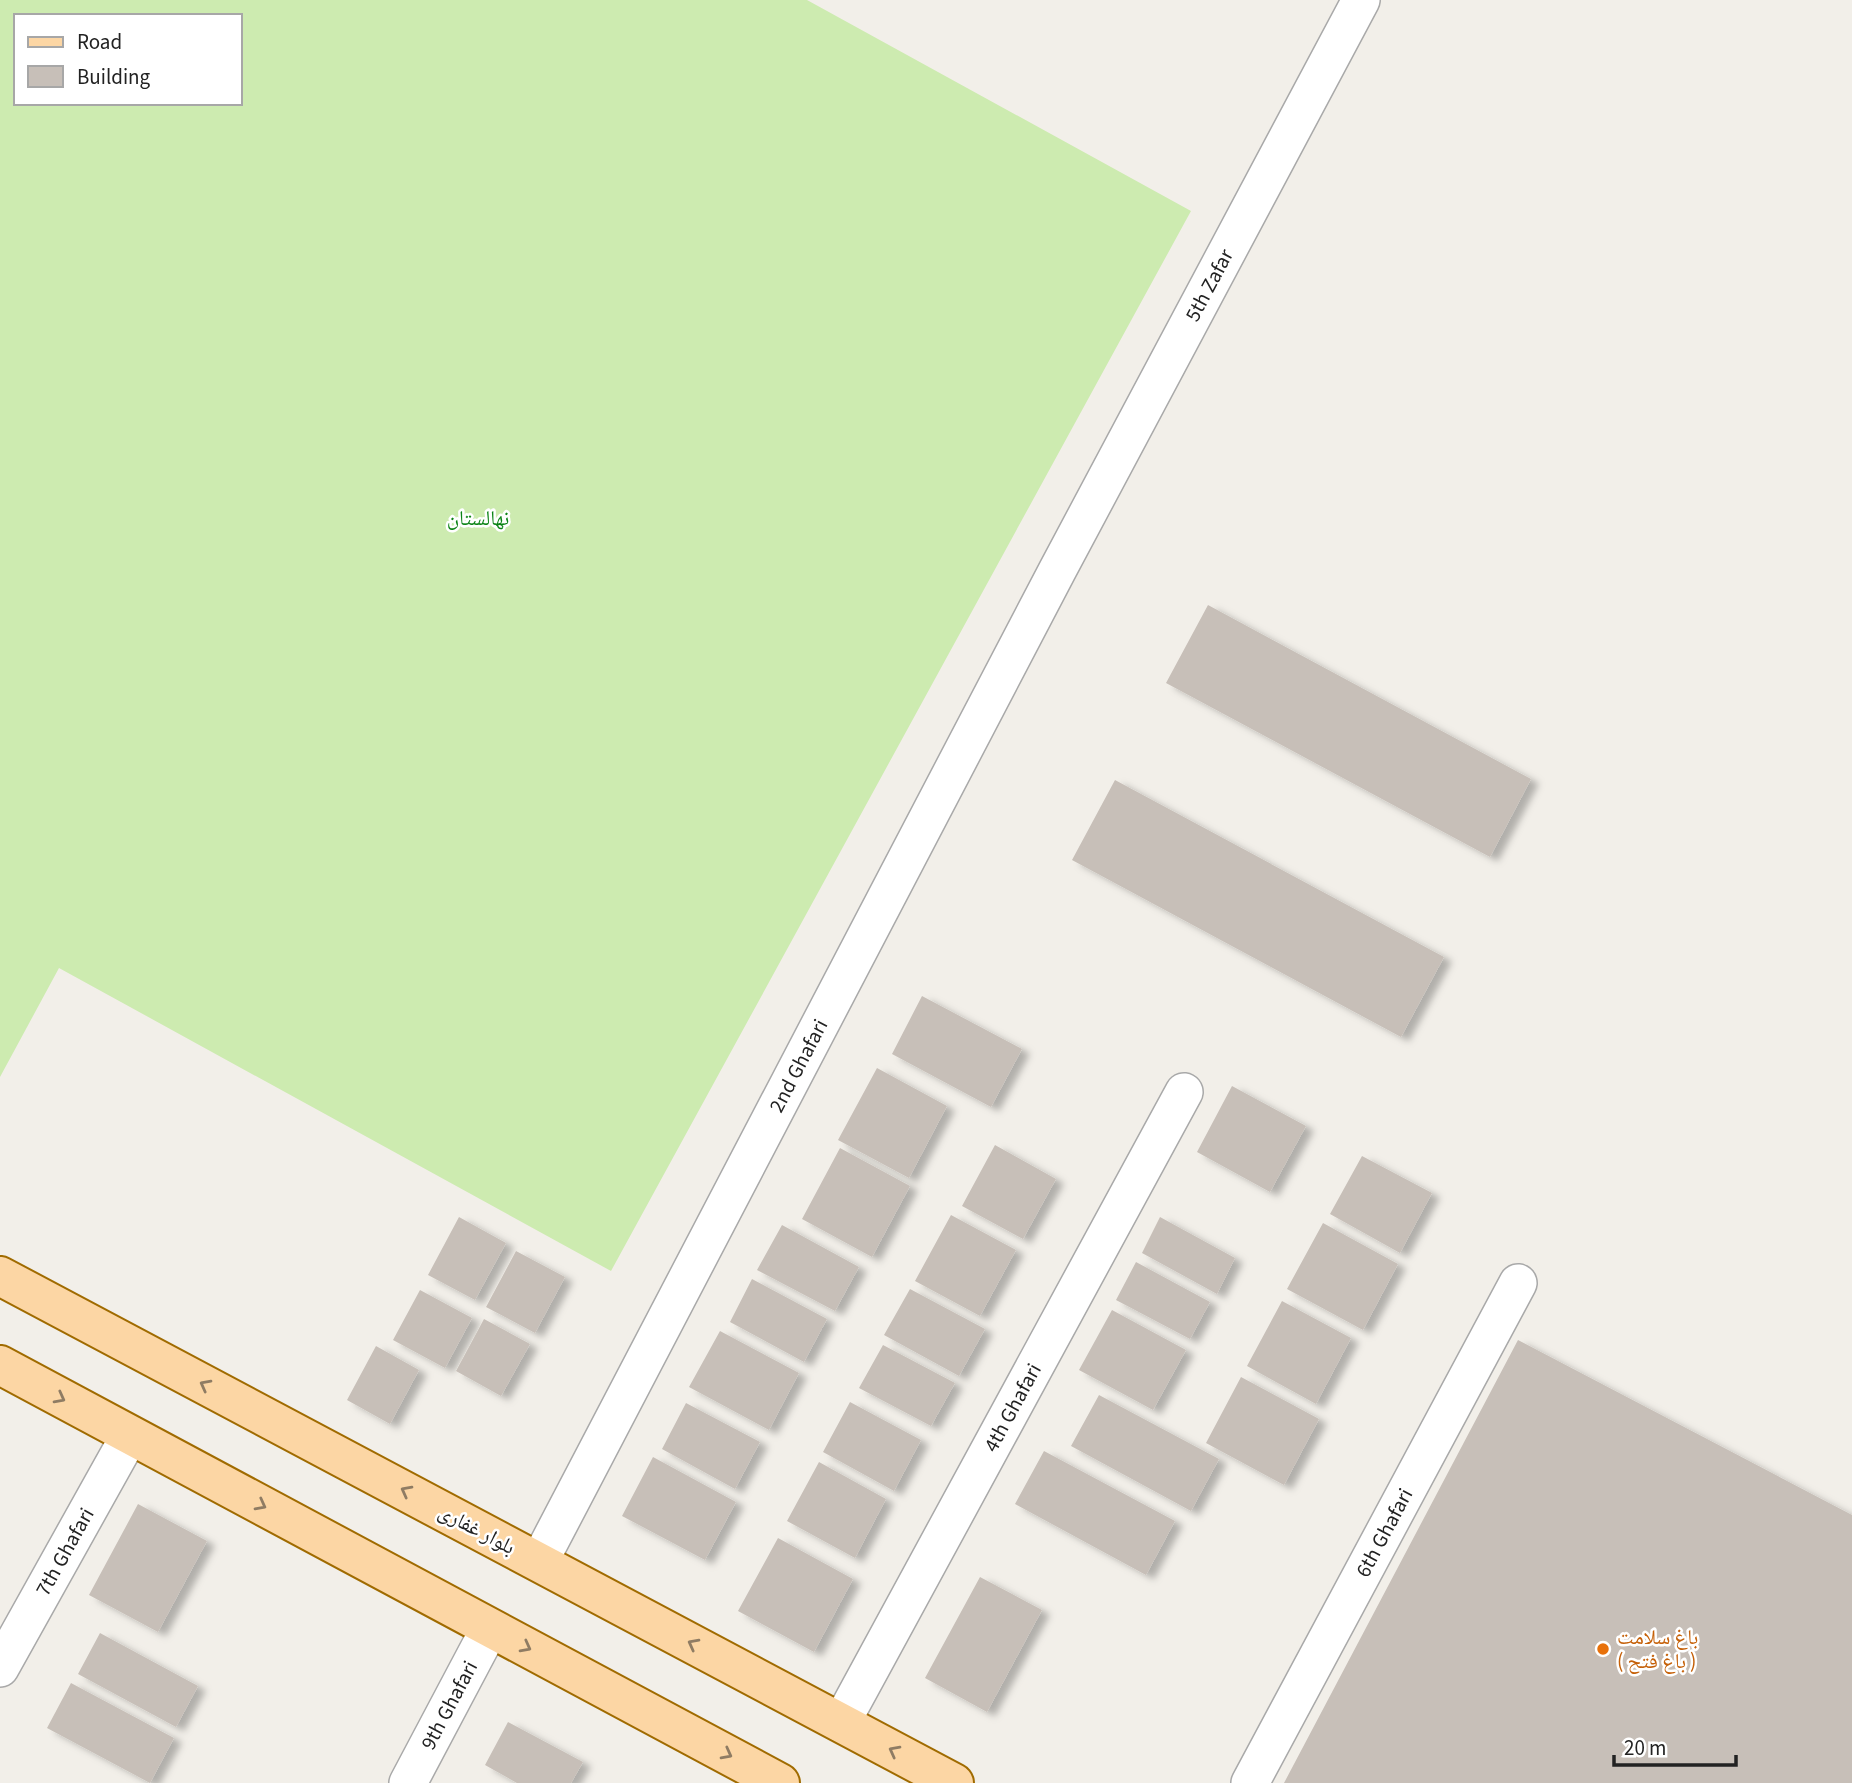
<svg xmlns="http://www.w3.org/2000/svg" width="1852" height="1783" font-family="'Source Sans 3','Noto Naskh Arabic',sans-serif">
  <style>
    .grass { fill: #cdebb0; fill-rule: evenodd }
    .building { fill: #c7bfb8; filter: url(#shadow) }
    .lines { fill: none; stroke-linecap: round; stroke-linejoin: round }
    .street-casing { stroke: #a9a9a9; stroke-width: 40 }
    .primary-casing { stroke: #a06b00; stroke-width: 42 }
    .street { stroke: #fff; stroke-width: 37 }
    .primary { stroke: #fcd6a4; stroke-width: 38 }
    .oneway { stroke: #8f7c63 }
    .food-dot { fill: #e8710a; stroke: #fff; stroke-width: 2.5 }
    .labels { text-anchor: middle; stroke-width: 5; stroke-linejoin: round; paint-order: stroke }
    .street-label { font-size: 21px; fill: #222; stroke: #fff }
    .park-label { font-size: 21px; fill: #0c8416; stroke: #fff }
    .food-label { font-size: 21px; fill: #c56008; stroke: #fff; text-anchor: start }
  </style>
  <defs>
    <filter id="shadow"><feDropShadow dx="8" dy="4.5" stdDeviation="3.5" flood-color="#0004"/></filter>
  </defs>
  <rect width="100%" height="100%" fill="#f2efe9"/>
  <path class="grass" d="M 0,0 L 807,0 L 1191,211 L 611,1271 L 59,968 L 0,1077 ZM 16,16 L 240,16 L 240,103 L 16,103 Z"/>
  <path class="building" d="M 1208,605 L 1531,779 L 1490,857 L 1166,683 Z
    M 1115,780 L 1444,957 L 1401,1037 L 1072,860 Z
    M 922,996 L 1022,1049 L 991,1107 L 892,1054 Z
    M 877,1068 L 947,1106 L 909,1178 L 838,1140 Z
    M 1232,1086 L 1306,1126 L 1270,1192 L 1197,1152 Z
    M 995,1145 L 1056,1179 L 1023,1239 L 962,1206 Z
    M 840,1148 L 910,1186 L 872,1257 L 802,1219 Z
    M 1362,1156 L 1432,1193 L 1400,1253 L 1330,1214 Z
    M 951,1215 L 1016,1250 L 980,1316 L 915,1281 Z
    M 459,1217 L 506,1243 L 475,1300 L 428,1275 Z
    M 1160,1217 L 1235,1258 L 1217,1294 L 1142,1253 Z
    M 1323,1223 L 1398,1264 L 1363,1330 L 1287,1289 Z
    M 782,1225 L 859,1267 L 835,1311 L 757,1270 Z
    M 516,1251 L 565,1277 L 535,1333 L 486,1307 Z
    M 1136,1262 L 1210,1302 L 1190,1339 L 1116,1300 Z
    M 752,1279 L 827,1319 L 804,1362 L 730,1322 Z
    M 910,1289 L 985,1329 L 959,1376 L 884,1335 Z
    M 420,1290 L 472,1318 L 445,1368 L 393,1340 Z
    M 1282,1301 L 1351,1338 L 1316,1404 L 1247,1366 Z
    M 1112,1310 L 1186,1350 L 1153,1410 L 1079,1370 Z
    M 484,1319 L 530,1344 L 501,1396 L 456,1371 Z
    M 720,1331 L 799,1373 L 769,1430 L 689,1387 Z
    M 1518,1340 L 1852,1515 L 1852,1783 L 1284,1783 Z
    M 883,1345 L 955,1383 L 931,1426 L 859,1388 Z
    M 376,1346 L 419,1370 L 390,1424 L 347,1400 Z
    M 1241,1377 L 1319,1419 L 1284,1485 L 1206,1443 Z
    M 1099,1395 L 1219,1459 L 1191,1511 L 1071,1446 Z
    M 850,1402 L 921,1440 L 894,1491 L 823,1452 Z
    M 686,1403 L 760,1442 L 735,1489 L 662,1449 Z
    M 1044,1451 L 1175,1521 L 1146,1575 L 1015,1504 Z
    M 653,1457 L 736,1502 L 705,1560 L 622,1516 Z
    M 819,1462 L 886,1499 L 855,1558 L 787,1521 Z
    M 138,1504 L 207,1541 L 158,1632 L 89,1595 Z
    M 778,1538 L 853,1579 L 814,1652 L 738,1611 Z
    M 980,1577 L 1042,1610 L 987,1712 L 925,1678 Z
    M 100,1633 L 198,1686 L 176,1727 L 78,1674 Z
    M 71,1683 L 174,1738 L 150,1783 L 47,1728 Z
    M 508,1722 L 583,1762 L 571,1783 L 517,1783 L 485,1765 Z"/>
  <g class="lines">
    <g class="street-casing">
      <g id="street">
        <path id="s1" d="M 539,1562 L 1057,571 L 1361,0"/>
        <path id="s2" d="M 0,1668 L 130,1435"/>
        <path id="s3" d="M 841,1723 L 1184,1092"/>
        <path id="s4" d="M 408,1783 L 490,1628"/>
        <path id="s5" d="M 1250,1783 L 1518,1283"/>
      </g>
    </g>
    <g class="primary-casing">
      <path id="primary" d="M 0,1276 L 954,1783
        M 0,1365 L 780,1783"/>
    </g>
    <use href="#street" class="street"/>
    <use href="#primary" class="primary"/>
  </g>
  <defs><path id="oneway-chevron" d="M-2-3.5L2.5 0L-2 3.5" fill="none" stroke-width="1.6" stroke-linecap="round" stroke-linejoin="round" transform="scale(1.75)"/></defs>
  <g class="oneway">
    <use href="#oneway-chevron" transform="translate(205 1385) rotate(-152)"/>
    <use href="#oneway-chevron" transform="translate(60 1398) rotate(28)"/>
    <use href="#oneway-chevron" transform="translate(406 1491) rotate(-152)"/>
    <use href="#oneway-chevron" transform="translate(261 1505) rotate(28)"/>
    <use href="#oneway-chevron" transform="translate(693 1644) rotate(-152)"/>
    <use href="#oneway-chevron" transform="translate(526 1647) rotate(28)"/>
    <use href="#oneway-chevron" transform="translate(894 1751) rotate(-152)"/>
    <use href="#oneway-chevron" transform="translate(727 1754) rotate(28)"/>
  </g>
  <circle class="food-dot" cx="1603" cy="1649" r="7"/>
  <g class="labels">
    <g class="street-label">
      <text dy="7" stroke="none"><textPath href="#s1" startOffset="1442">5th Zafar</textPath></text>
      <text dy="7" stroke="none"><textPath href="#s1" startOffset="560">2nd Ghafari</textPath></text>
      <text dy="7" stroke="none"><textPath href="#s3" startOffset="359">4th Ghafari</textPath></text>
      <text transform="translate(477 1529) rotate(28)" y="7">بلوار غفاری</text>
      <text dy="7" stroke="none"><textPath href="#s5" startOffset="284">6th Ghafari</textPath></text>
      <text dy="7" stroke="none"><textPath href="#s2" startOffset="133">7th Ghafari</textPath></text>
      <text dy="7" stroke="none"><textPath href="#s4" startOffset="88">9th Ghafari</textPath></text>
    </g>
    <g class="park-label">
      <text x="478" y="525">نهالستان</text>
    </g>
    <g class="food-label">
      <text x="1617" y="1644">باغ سلامت<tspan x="1617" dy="24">( باغ فتح )</tspan></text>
    </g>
  </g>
  <rect x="14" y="14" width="228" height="91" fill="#ffffff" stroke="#a7a7a7" stroke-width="2"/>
  <rect x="28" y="37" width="35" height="10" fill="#fcd6a4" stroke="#a7a7a7" stroke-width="2"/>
  <text x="77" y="49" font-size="21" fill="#222222">Road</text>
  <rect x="28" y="66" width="35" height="21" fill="#c7bfb8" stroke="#a7a7a7" stroke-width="2"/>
  <text x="77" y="84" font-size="21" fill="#222222">Building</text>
  <path d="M1614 1755v10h122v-10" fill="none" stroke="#222222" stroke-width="3.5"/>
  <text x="1624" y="1755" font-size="21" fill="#222222" stroke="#ffffff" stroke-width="5" paint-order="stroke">20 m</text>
</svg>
